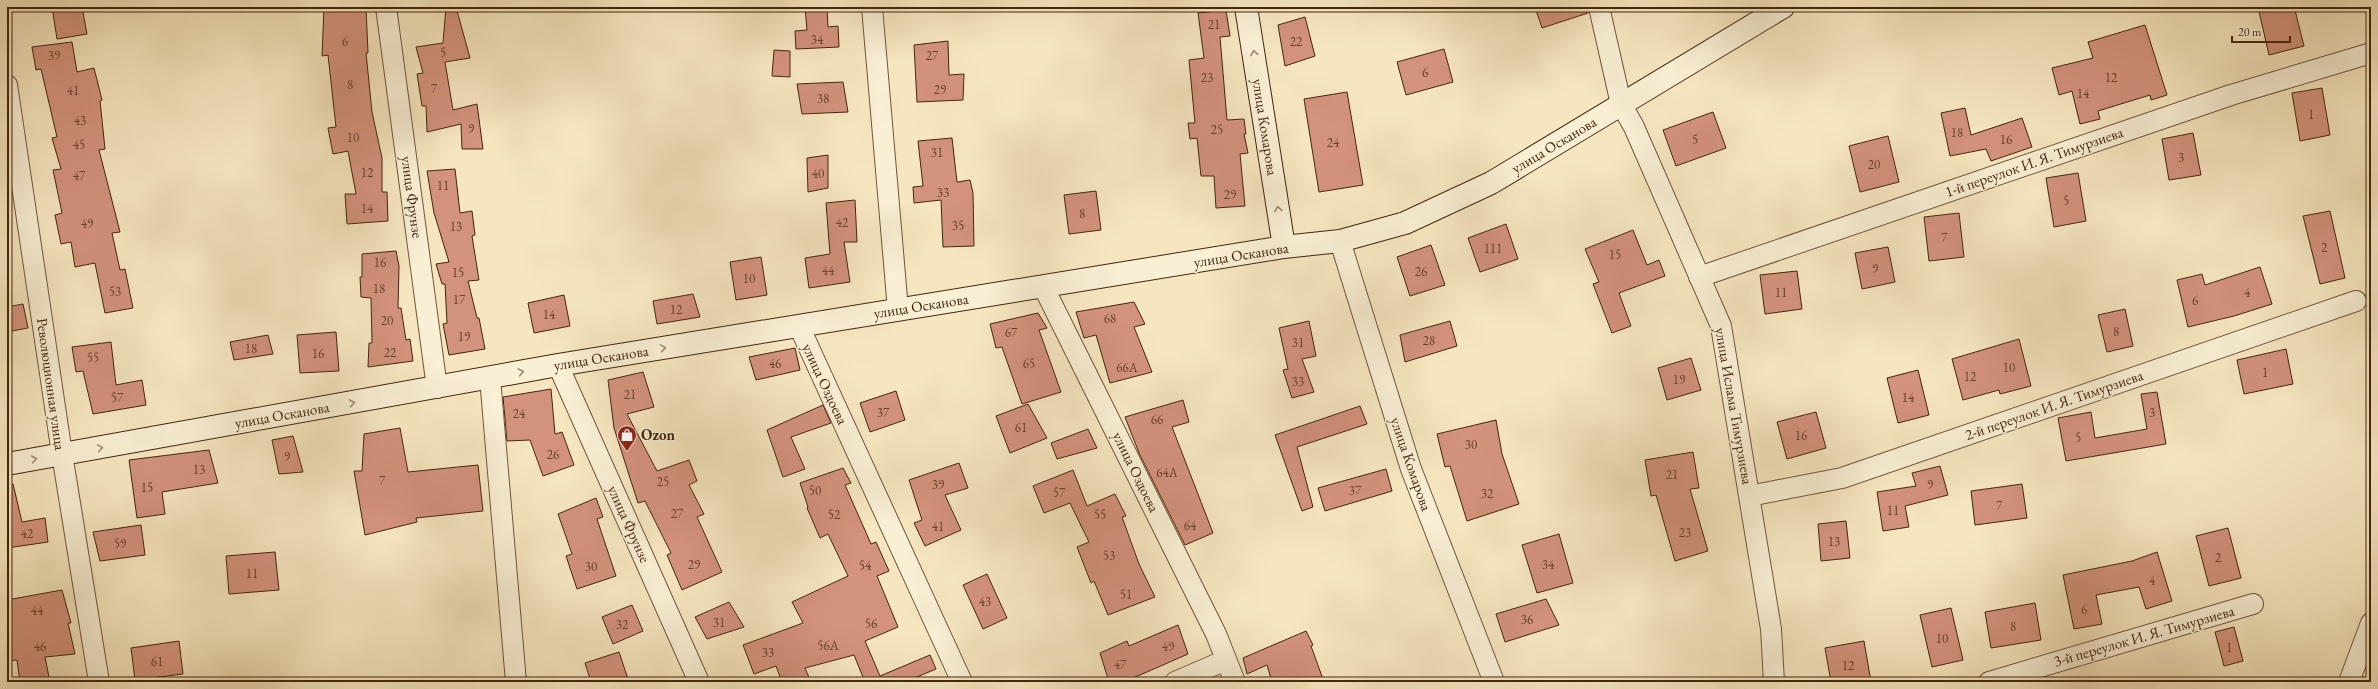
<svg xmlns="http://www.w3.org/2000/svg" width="2378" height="689" font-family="'EB Garamond',serif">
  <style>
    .building { fill: #d3927c; stroke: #42260e }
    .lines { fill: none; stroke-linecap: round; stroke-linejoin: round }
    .minor-casing { stroke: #6f563a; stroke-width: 22 }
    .secondary-casing { stroke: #42260e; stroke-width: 24 }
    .minor { stroke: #f9efd5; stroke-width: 20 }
    .secondary { stroke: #f9efd5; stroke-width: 22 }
    .oneway { stroke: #9e8a72 }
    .labels { text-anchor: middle; stroke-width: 3; stroke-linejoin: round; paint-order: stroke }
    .number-label { font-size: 13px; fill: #66412a }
    .street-label { font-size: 15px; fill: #42260e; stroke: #f9efd5 }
    .poi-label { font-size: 15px; font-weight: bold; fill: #42260e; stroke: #f9efd5; text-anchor: start }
  </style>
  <rect width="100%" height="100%" fill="#f6e6bf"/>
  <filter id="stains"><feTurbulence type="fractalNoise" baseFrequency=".005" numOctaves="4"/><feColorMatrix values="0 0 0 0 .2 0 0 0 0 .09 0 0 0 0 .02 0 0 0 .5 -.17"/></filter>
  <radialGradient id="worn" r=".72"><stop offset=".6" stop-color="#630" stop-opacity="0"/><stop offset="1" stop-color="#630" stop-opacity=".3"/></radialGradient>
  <path class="building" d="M 52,7 L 82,7 L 87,34 L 57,39 Z
    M 324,7 L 366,7 L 368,53 L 366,53 L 372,112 L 382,158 L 382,192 L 387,192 L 388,221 L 347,224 L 345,194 L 356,194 L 348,151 L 333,154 L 328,128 L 336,127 L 328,55 L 322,56 Z
    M 446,7 L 456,7 L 470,58 L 445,62 L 453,110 L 477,104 L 483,149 L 462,149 L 461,124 L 427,132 L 426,106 L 422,106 L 417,74 L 423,73 L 416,47 L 443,43 Z
    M 805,7 L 827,7 L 828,27 L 838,26 L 839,47 L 796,49 L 795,31 L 807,30 Z
    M 1535,7 L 1588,7 L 1588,13 L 1542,28 Z
    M 2258,7 L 2290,7 L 2290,11 L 2295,10 L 2304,46 L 2269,55 Z
    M 1226,10 L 1230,36 L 1220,37 L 1227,120 L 1244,119 L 1246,134 L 1244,134 L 1248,153 L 1240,154 L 1245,206 L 1216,208 L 1214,176 L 1201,176 L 1197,138 L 1190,139 L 1188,123 L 1195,123 L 1189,60 L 1204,58 L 1198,13 Z
    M 1305,17 L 1315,56 L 1285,66 L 1278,25 Z
    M 2145,25 L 2167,95 L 2151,100 L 2150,95 L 2098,111 L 2100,119 L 2080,124 L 2072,91 L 2059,95 L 2052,68 L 2093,58 L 2088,42 Z
    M 948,41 L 949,75 L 964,74 L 963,100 L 917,102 L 914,45 Z
    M 72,42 L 77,72 L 94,68 L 102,100 L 100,101 L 105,149 L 99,150 L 120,232 L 112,233 L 120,270 L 125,269 L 133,308 L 105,313 L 95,263 L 75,267 L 71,242 L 61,244 L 55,215 L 62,213 L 53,170 L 61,169 L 52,138 L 57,137 L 41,69 L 36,70 L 32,47 Z
    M 1444,49 L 1453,82 L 1406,95 L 1397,62 Z
    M 774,50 L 790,51 L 790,77 L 772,76 Z
    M 843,82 L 848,112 L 802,114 L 797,84 Z
    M 2322,88 L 2330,135 L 2300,141 L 2292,93 Z
    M 1347,92 L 1363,185 L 1319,192 L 1304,99 Z
    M 1965,108 L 1971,135 L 2022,118 L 2032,147 L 1991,161 L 1986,149 L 1950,156 L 1941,113 Z
    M 1713,112 L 1726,148 L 1676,166 L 1663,130 Z
    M 2193,133 L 2201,175 L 2169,180 L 2162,139 Z
    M 1888,136 L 1899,182 L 1860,192 L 1849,146 Z
    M 952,138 L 957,182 L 970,180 L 973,193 L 974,246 L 943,247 L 941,200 L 914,203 L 913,187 L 923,186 L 918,141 Z
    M 828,155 L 828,188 L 808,192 L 807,158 Z
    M 455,169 L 460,213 L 472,211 L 475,235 L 472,236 L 479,280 L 468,281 L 477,318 L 479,318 L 485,349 L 449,355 L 443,324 L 447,323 L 445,284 L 442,284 L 436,264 L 449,262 L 434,213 L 427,171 Z
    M 2078,173 L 2086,221 L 2054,227 L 2046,178 Z
    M 1096,191 L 1101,230 L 1069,234 L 1064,195 Z
    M 855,200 L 857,242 L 844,242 L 850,282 L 809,288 L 805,258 L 830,254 L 826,203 Z
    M 2330,211 L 2345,278 L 2320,284 L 2303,216 Z
    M 1959,213 L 1964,257 L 1929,261 L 1924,217 Z
    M 1506,224 L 1518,259 L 1480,272 L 1468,238 Z
    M 1633,230 L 1647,265 L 1659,260 L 1665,276 L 1619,293 L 1631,326 L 1612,333 L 1593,284 L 1599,282 L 1585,249 Z
    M 1431,245 L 1445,285 L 1410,296 L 1397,257 Z
    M 1888,247 L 1895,282 L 1862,289 L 1855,253 Z
    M 396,251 L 399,266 L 398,308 L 401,308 L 406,340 L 410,339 L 413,361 L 368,367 L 369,343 L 372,343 L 371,298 L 361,297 L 360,277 L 362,277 L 362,254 Z
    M 761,257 L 767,295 L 736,300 L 730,262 Z
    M 2260,267 L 2272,304 L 2234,316 L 2188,327 L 2177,280 L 2202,274 L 2205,285 Z
    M 1797,271 L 1802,309 L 1765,314 L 1760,275 Z
    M 693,294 L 700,317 L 657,324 L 653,301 Z
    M 564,295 L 570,326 L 534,333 L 528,303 Z
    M 1134,302 L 1145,324 L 1134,327 L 1152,372 L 1110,383 L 1096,335 L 1084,338 L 1076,312 Z
    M 23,304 L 28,328 L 7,332 L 7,307 Z
    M 2125,309 L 2133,346 L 2107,352 L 2098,315 Z
    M 1038,313 L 1047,328 L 1039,330 L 1061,392 L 1022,404 L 1002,347 L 996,348 L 990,324 Z
    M 1309,321 L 1316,356 L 1302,359 L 1314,392 L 1292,398 L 1283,370 L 1288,369 L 1279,328 Z
    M 1450,321 L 1457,346 L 1405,362 L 1400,335 Z
    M 336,332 L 339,371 L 300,373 L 297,335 Z
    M 268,335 L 273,354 L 234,360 L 230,342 Z
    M 2019,339 L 2031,386 L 2000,394 L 1999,390 L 1963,400 L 1952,359 Z
    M 111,342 L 116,385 L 142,380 L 146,405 L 93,414 L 83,371 L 76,372 L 72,347 Z
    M 795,348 L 800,370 L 756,380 L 749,357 Z
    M 2286,349 L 2293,384 L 2244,394 L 2237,360 Z
    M 1691,358 L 1701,390 L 1667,400 L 1658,368 Z
    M 1918,370 L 1929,415 L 1898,423 L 1887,378 Z
    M 643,372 L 654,407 L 627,414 L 657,471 L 689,460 L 697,481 L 689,485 L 704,514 L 697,517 L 722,572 L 682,590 L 667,555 L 671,553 L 645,501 L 638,503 L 614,428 L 608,380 Z
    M 551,389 L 555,434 L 562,432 L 574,465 L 543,476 L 530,440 L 507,441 L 503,397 Z
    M 896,391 L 905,420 L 870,432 L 860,403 Z
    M 2157,392 L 2166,444 L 2066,461 L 2058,418 L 2091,412 L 2095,438 L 2147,429 L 2141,394 Z
    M 1183,400 L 1189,422 L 1172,427 L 1213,533 L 1185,545 L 1139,453 L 1125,417 Z
    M 1028,404 L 1047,438 L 1010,453 L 996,416 Z
    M 823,405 L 831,423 L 791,437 L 805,469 L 783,477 L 767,430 Z
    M 1360,406 L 1367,424 L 1297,447 L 1313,507 L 1302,511 L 1275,435 Z
    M 1816,412 L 1826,448 L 1787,459 L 1777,422 Z
    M 1496,420 L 1502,454 L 1519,504 L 1467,521 L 1450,466 L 1445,467 L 1437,434 Z
    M 400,428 L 408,472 L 478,465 L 483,511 L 416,518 L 417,522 L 365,535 L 354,471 L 362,471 L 364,434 Z
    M 1088,429 L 1097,448 L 1057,459 L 1051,443 Z
    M 293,436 L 303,472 L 279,474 L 272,440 Z
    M 209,450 L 218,483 L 162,492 L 165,514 L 137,518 L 129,460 Z
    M 1693,452 L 1699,488 L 1690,489 L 1708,551 L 1675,561 L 1656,495 L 1651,496 L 1645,460 Z
    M 959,463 L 968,488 L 945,495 L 961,530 L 925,546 L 914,523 L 922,520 L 909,480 Z
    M 1940,466 L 1948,495 L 1905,506 L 1909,527 L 1883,531 L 1877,492 L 1916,486 L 1912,473 Z
    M 843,468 L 851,483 L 845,485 L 871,544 L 876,542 L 889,571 L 877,576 L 898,627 L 865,641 L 880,676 L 930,655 L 936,669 L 905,682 L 865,682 L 854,655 L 805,668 L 811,682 L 782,682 L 776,666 L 754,674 L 743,645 L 803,623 L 792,602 L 848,576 L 828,534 L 820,538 L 807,508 L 808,507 L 800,483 Z
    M 1386,469 L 1392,491 L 1325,511 L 1318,488 Z
    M 1073,470 L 1087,506 L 1115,494 L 1126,516 L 1122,517 L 1139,564 L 1155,597 L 1108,615 L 1094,581 L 1091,583 L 1077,547 L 1089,542 L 1070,503 L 1044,513 L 1033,486 Z
    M 13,484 L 22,522 L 45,518 L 48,542 L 7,548 L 7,485 Z
    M 2022,484 L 2027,518 L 1975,525 L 1971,491 Z
    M 596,498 L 603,517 L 597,519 L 616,576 L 577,589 L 566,556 L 572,554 L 558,514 Z
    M 1846,521 L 1850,558 L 1821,561 L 1818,524 Z
    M 141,525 L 145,555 L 100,561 L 93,532 Z
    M 2228,528 L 2241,578 L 2209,586 L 2196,536 Z
    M 1559,534 L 1573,583 L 1537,593 L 1522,545 Z
    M 275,552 L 279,590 L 229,594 L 226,556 Z
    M 2157,552 L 2172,601 L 2146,609 L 2139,587 L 2096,595 L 2102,624 L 2074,629 L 2063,575 L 2132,561 Z
    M 987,574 L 1007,618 L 983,629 L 963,585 Z
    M 62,590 L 71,623 L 68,623 L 75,654 L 45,657 L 50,682 L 20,682 L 17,660 L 7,661 L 7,637 L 11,637 L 7,621 L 7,600 Z
    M 1546,599 L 1559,625 L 1505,642 L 1496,614 Z
    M 729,602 L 744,627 L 707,639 L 695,617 Z
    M 2035,603 L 2041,640 L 1991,648 L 1985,612 Z
    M 632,605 L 643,631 L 613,644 L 602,617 Z
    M 1951,608 L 1963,660 L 1932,667 L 1920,615 Z
    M 1178,625 L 1188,654 L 1124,682 L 1109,682 L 1100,653 L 1127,641 L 1129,646 Z
    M 2234,627 L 2243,661 L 2224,666 L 2215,632 Z
    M 1306,631 L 1313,645 L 1311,646 L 1324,682 L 1272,682 L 1267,665 L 1247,674 L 1243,658 Z
    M 179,641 L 183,674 L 135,680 L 131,648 Z
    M 1864,641 L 1871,682 L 1831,682 L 1825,648 Z
    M 619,652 L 629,682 L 591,682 L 585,663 Z"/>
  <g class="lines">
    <g class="minor-casing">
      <path id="minor" d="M 386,7 L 437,388
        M 872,7 L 898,310
        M 1599,7 L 1621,104 L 1634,127 L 1721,326 L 1771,629 L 1774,682
        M 7,85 L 62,454 L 99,682
        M 1340,241 L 1411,469 L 1494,682
        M 1699,277 L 2231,95 L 2371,53
        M 1043,286 L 1216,634 L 1235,682
        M 799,326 L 962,682
        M 558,365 L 699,682
        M 490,378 L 516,682
        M 1749,496 L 1842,478 L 2356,301
        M 1175,682 L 1226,660
        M 1989,682 L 2253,604
        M 2349,682 L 2371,623"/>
    </g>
    <g class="secondary-casing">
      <path id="secondary" d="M 1246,7 L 1284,247
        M 7,464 L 558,365 L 1284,247 L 1340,241 L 1405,223 L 1491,183 L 1783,7"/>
    </g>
    <use href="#minor" class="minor"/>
    <use href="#secondary" class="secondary"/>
  </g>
  <defs><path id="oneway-chevron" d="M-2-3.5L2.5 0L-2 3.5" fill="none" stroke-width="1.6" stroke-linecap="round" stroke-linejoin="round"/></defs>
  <g class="oneway">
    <use href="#oneway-chevron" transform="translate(1254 53) rotate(-99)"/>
    <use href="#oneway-chevron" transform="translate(1278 209) rotate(-99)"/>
    <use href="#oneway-chevron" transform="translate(663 348) rotate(-9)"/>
    <use href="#oneway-chevron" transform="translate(521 372) rotate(-11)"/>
    <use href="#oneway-chevron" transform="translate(352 403) rotate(-10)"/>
    <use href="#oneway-chevron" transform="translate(100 448) rotate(-10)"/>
    <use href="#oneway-chevron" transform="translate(34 459) rotate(-10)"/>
  </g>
  <defs>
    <g id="shop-pin" transform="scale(1)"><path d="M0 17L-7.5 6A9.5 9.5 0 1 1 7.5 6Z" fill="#8f2418" stroke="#f9efd5"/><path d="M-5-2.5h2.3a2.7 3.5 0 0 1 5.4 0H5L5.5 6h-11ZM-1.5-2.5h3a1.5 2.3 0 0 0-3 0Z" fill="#fff"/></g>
  </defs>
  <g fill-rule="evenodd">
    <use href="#shop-pin" x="627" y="435"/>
  </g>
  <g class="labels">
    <g class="number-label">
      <text x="1214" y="29">21</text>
      <text x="817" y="44">34</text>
      <text x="345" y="46">6</text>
      <text x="1296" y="46">22</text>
      <text x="443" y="57">5</text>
      <text x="54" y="60">39</text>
      <text x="932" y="60">27</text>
      <text x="1425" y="77">6</text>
      <text x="1207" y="82">23</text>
      <text x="2111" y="82">12</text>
      <text x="350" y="89">8</text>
      <text x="434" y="93">7</text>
      <text x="940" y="94">29</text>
      <text x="73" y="95">41</text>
      <text x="2083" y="98">14</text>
      <text x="823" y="103">38</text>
      <text x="2311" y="119">1</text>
      <text x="80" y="125">43</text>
      <text x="471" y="133">9</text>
      <text x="1217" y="134">25</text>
      <text x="1957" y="137">18</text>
      <text x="353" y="142">10</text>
      <text x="1695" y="144">5</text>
      <text x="2006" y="144">16</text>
      <text x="1333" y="147">24</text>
      <text x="79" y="149">45</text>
      <text x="937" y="157">31</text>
      <text x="2181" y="162">3</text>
      <text x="1874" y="169">20</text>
      <text x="367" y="177">12</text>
      <text x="818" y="178">40</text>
      <text x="79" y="180">47</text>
      <text x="443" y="190">11</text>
      <text x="943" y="197">33</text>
      <text x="1230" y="199">29</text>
      <text x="2066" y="205">5</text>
      <text x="367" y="213">14</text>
      <text x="1082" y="218">8</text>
      <text x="842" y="227">42</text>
      <text x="87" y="228">49</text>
      <text x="958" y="230">35</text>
      <text x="456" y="231">13</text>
      <text x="1944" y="242">7</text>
      <text x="2324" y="252">2</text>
      <text x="1493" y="253">111</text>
      <text x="1615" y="259">15</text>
      <text x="380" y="267">16</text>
      <text x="1875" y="273">9</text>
      <text x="828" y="275">44</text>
      <text x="1421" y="276">26</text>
      <text x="458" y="277">15</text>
      <text x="749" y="283">10</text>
      <text x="379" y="293">18</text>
      <text x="115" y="296">53</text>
      <text x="1781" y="297">11</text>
      <text x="2247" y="297">4</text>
      <text x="459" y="304">17</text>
      <text x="2195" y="305">6</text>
      <text x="676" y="314">12</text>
      <text x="549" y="319">14</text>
      <text x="1110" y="323">68</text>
      <text x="387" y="325">20</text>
      <text x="2116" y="336">8</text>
      <text x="1011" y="337">67</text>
      <text x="464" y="341">19</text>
      <text x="1429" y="345">28</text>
      <text x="1298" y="347">31</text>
      <text x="251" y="353">18</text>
      <text x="390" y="357">22</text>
      <text x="318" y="358">16</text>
      <text x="93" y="362">55</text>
      <text x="775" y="368">46</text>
      <text x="1029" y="368">65</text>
      <text x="1127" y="372">66А</text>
      <text x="2009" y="372">10</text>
      <text x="2265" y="377">1</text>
      <text x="1970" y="381">12</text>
      <text x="1679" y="384">19</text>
      <text x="1298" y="386">33</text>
      <text x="630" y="399">21</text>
      <text x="117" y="402">57</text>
      <text x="1908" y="402">14</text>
      <text x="883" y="417">37</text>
      <text x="2152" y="417">3</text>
      <text x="519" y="418">24</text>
      <text x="1157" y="424">66</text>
      <text x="1021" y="432">61</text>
      <text x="1801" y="440">16</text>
      <text x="2078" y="442">5</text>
      <text x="1471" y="449">30</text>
      <text x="553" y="459">26</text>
      <text x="287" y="461">9</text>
      <text x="199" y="474">13</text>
      <text x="1167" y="477">64А</text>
      <text x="1672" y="479">21</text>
      <text x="382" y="485">7</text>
      <text x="663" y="486">25</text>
      <text x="938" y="489">39</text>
      <text x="1930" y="489">9</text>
      <text x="147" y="492">15</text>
      <text x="815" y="495">50</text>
      <text x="1355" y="495">37</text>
      <text x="1059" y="497">57</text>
      <text x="1487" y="498">32</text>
      <text x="1999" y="510">7</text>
      <text x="1893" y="515">11</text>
      <text x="677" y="518">27</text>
      <text x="834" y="519">52</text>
      <text x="1100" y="519">55</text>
      <text x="1190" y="530">64</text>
      <text x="938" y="531">41</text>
      <text x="1685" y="537">23</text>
      <text x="27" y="538">42</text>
      <text x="1834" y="546">13</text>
      <text x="120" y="548">59</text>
      <text x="1109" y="560">53</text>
      <text x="2218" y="562">2</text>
      <text x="694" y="569">29</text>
      <text x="1548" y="569">34</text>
      <text x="865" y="570">54</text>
      <text x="591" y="571">30</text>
      <text x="252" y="578">11</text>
      <text x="2152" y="585">4</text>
      <text x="1126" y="599">51</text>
      <text x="985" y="606">43</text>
      <text x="2084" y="614">6</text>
      <text x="37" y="615">44</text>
      <text x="1527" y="624">36</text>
      <text x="719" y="627">31</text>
      <text x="871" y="628">56</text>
      <text x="622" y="629">32</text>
      <text x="2013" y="631">8</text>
      <text x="1942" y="643">10</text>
      <text x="828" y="650">56А</text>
      <text x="40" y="651">46</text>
      <text x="1168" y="651">49</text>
      <text x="2229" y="652">1</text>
      <text x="768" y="657">33</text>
      <text x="157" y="666">61</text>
      <text x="1120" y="669">47</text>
      <text x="1848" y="670">12</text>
    </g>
    <g class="street-label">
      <text transform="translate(1265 127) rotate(81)" y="5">улица Комарова</text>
      <text transform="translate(1554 145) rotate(-31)" y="5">улица Осканова</text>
      <text transform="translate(2034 162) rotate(-19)" y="5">1-й переулок И. Я. Тимурзиева</text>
      <text transform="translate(412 197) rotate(82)" y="5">улица Фрунзе</text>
      <text transform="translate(1241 255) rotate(-9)" y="5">улица Осканова</text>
      <text transform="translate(921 306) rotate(-9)" y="5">улица Осканова</text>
      <text transform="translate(601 358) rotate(-9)" y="5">улица Осканова</text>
      <text transform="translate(51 384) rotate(82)" y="5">Революционная улица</text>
      <text transform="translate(825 384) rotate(65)" y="5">улица Оздоева</text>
      <text transform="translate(2054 405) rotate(-19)" y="5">2-й переулок И. Я. Тимурзиева</text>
      <text transform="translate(1734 406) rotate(80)" y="5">улица Ислама Тимурзиева</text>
      <text transform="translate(282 415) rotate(-10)" y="5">улица Осканова</text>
      <text transform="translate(1411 464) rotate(71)" y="5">улица Комарова</text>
      <text transform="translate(1136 472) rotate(64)" y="5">улица Оздоева</text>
      <text transform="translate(629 524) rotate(66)" y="5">улица Фрунзе</text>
      <text transform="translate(2144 636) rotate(-16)" y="5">3-й переулок И. Я. Тимурзиева</text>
    </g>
    <g class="poi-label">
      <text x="641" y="440">Ozon</text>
    </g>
  </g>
  <rect width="2378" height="689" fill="none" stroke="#f6e6bf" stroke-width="24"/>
  <rect x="8" y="8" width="2362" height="673" fill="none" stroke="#42260e" stroke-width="2"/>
  <rect x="12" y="12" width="2354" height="665" fill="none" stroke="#42260e"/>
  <path d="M2232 36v6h58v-6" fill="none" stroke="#42260e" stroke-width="2"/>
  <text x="2238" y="36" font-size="12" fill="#42260e" stroke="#f9efd5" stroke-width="3" paint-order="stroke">20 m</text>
  <rect width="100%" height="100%" filter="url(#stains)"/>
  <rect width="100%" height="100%" fill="url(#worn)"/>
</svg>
